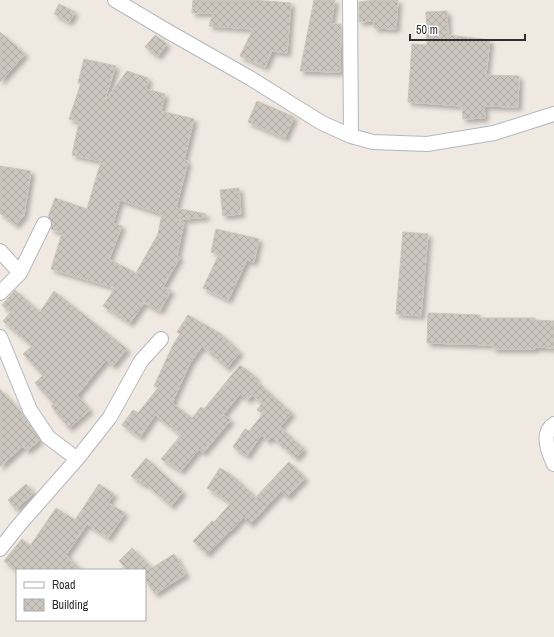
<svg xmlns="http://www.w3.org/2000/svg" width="554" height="637" font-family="'Archivo Narrow',sans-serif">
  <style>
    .building { fill: url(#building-cross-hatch); stroke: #cbc5ba; fill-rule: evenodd; filter: url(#shadow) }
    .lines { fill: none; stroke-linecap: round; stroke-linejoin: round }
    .minor-casing { stroke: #b4b7c1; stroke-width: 16 }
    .minor { stroke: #fff; stroke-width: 14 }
  </style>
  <defs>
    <pattern id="building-cross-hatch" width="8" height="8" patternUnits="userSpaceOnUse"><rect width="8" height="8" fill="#cbc7bf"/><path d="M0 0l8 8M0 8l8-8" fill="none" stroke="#afaba4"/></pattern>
    <filter id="shadow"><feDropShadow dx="3.5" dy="3.5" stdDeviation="2" flood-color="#0004"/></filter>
  </defs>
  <rect width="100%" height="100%" fill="#efe9e1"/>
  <path class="building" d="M 193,0 L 253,0 L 291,3 L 287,53 L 272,51 L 265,67 L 240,56 L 253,29 L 209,26 L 213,13 L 192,13 Z
    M 314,0 L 335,0 L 331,24 L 341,24 L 340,72 L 300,71 Z
    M 375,0 L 398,0 L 396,29 L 374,28 L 374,21 L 359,22 L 359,2 Z
    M 59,4 L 75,12 L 69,22 L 54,14 Z
    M 447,11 L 448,35 L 490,40 L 486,75 L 519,76 L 518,107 L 484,106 L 485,118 L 463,119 L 462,106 L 408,102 L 412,44 L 427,45 L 426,12 Z
    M 0,32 L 25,54 L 0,82 Z
    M 155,35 L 167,44 L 158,56 L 145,47 Z
    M 84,59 L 116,66 L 104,102 L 127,71 L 148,78 L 148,83 L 146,89 L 165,94 L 161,111 L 194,119 L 184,160 L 188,161 L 176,208 L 206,214 L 206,217 L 176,220 L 184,222 L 177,256 L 180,257 L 163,287 L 171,290 L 160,311 L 144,303 L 130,323 L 103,306 L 115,288 L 51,269 L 62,233 L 51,229 L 52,223 L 51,220 L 48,217 L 55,198 L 87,209 L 101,161 L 72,155 L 79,122 L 69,119 L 81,83 L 78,83 ZM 120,200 L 162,214 L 158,234 L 136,273 L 109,259 L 122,226 L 113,223 Z
    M 257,101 L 294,117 L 285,138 L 248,122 Z
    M 0,166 L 31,171 L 24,215 L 16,225 L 0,213 Z
    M 239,188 L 241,214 L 223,216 L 220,190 Z
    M 216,229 L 259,239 L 254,262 L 247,260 L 228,300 L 203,288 L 219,254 L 211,252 Z
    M 403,232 L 428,234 L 421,316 L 396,314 Z
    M 15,290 L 40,312 L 54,291 L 127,349 L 113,366 L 106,360 L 77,395 L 90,410 L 69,428 L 51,406 L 54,404 L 35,383 L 43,375 L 23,354 L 32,346 L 3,321 L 10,313 L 2,305 Z
    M 428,313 L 480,315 L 480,318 L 535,318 L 535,320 L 554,321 L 554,348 L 535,347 L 535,349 L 493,349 L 493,345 L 427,343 Z
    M 188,315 L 221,334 L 240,352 L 227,368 L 202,346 L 190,363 L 172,403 L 192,418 L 201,407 L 204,409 L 240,365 L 257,378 L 255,380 L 292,413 L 280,427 L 304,449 L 296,458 L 272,437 L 268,441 L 261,435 L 247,456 L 233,447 L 245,429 L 249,431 L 263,414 L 257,410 L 262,403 L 252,395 L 248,400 L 240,394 L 223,415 L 231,420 L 203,453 L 199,449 L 181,471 L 161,459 L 181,435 L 155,415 L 140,437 L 122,425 L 133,410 L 138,413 L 158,388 L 154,386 L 173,345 L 180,334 L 177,332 Z
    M 0,389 L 21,412 L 40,440 L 27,451 L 23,446 L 0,467 Z
    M 146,458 L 183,492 L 171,506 L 145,483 L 144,485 L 131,476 Z
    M 289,462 L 305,478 L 287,497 L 281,491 L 250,524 L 243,517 L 231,531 L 230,530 L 207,554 L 193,541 L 212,521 L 214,522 L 231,503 L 207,488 L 220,468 L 234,477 L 256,497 Z
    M 26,484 L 34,493 L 16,509 L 8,500 Z
    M 99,484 L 114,494 L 108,503 L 125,513 L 108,538 L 87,524 L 66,555 L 81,570 L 16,570 L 4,561 L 22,539 L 30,546 L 56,508 L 75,520 Z
    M 132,548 L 152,568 L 174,554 L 186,574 L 155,594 L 145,579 L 145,570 L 128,570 L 119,561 Z"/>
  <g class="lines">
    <g class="minor-casing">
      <path id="minor" d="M 115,0 L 169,32 L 250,78 L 322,123 L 351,136 L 373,142 L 427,144 L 494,133 L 554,114
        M 350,0 L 351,136
        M 0,251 L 20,273
        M 0,293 L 20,273 L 44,224
        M 0,337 L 30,410 L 48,437 L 77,459
        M 554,424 C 541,433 548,452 554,464
        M 0,549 L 19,525 L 77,459 L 110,417 L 141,361 L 161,339"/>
    </g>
    <use href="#minor" class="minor"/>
  </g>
  <rect x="16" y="569" width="130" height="52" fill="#ffffff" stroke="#ababab"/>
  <rect x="24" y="582" width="20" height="6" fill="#ffffff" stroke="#ababab"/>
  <text x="52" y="589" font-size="12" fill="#2e2e2e">Road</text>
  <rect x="24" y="599" width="20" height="12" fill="url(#building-cross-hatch)" stroke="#ababab"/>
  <text x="52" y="609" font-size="12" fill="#2e2e2e">Building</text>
  <path d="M410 34v6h115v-6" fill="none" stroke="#2e2e2e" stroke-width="2"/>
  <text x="416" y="34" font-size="12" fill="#2e2e2e" stroke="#ffffff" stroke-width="3" paint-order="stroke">50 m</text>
</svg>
